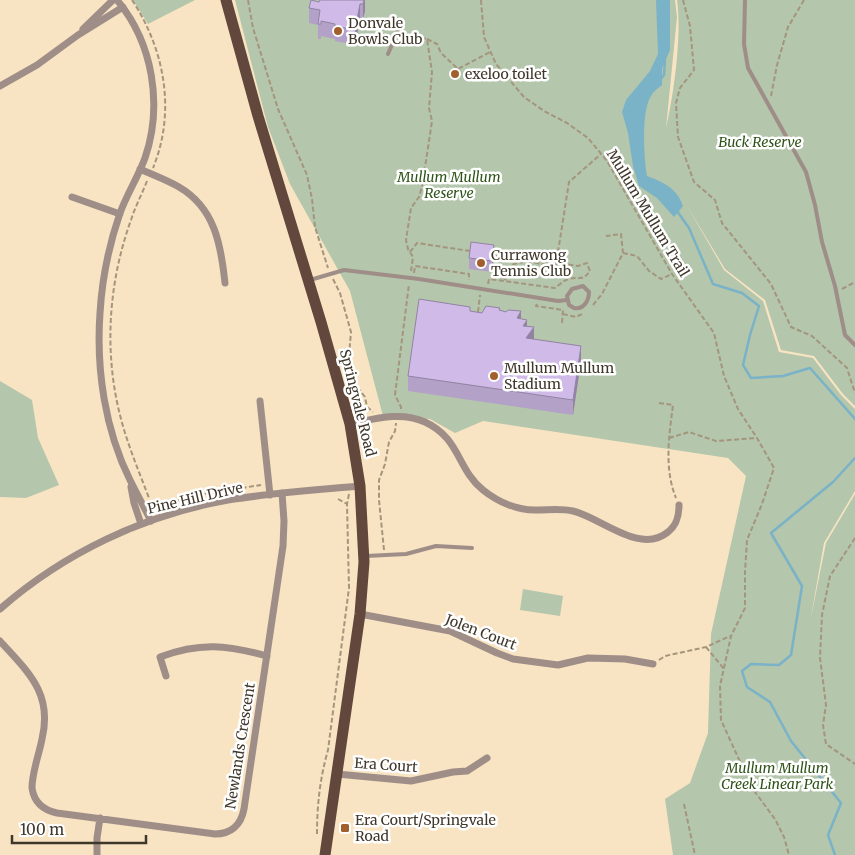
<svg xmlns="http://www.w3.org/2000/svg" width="855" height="855" font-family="Merriweather,serif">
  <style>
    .green { fill: #b4c6ac }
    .water { fill: #7ab2c7 }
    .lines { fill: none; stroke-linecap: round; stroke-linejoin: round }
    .stream { stroke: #7ab2c7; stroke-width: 2.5 }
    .path { stroke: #a4957d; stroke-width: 2; stroke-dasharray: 5 2.5; stroke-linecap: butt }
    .lane { stroke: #9f8e88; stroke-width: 4 }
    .street { stroke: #9f8e88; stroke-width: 7 }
    .primary { stroke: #62473c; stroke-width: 11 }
    .wall { fill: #b3a1c8 }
    .shaded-wall { fill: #9283a2 }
    .building { fill: #d0bbe8; stroke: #9283a2 }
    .poi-dot { fill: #a25f2d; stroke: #fff; stroke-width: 2 }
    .labels { text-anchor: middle; stroke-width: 5; stroke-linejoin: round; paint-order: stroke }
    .poi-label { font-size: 14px; fill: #3f372a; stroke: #fff; text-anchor: start }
    .park-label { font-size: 14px; font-style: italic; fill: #2e5218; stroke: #fff }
    .street-label { font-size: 14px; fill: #3f372a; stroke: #fff }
  </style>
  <rect width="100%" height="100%" fill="#f8e4c2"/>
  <path class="green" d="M 133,0 L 195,0 L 148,24 Z
    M 235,0 L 675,0 L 677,17 L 666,128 C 674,93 682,35 677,0 L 855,0 L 855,406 L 843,394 L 814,356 L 781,350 L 765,300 L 725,269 L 686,204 L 724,270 L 763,301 L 779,352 L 813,358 L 841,395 L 855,409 L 855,491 L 824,543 L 810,622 L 826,543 L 855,494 L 855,855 L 673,855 L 665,799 L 690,783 L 708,733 L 711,634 L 746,476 L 728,458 L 483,421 L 455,433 L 430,419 L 383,416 L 350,291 L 290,184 L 268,127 Z
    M 0,381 L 32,400 L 38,438 L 59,485 L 26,498 L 0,497 Z
    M 523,589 L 563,596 L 560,616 L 520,610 Z"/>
  <path class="water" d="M 656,0 L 670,0 L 670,50 L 662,68 L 662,85 C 658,88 653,92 651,96 C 641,111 644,158 647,176 C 663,182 677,188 683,206 L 674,217 L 657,198 L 639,186 L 633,166 L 628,133 L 622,112 L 626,100 L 650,71 L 658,54 Z"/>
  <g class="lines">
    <path class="stream" d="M 660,80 L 664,75 L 665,59
      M 677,211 L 689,228 L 713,284 L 742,293 L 759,306 L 750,335 L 743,365 L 751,378 L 783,376 L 810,368 L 855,419
      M 835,855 L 828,835 L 841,803 L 791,741 L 770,702 L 747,687 L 742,671 L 751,664 L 779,665 L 791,655 L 802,586 L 771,533 L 833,482 L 855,458"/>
    <path class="path" d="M 132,0 C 165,50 176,112 153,168
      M 248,0 L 253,28 L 278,109 L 307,175 L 312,199 L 315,227 L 328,268
      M 481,0 L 484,37 L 496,64 L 524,97 L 544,111 L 567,123 L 588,138 L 607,161 L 672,274 L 714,333 L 724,376 L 738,409 L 757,438 L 774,468 L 762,504 L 747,540 L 745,572 L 745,608 L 731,636 L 720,686 L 721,720 L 752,788 L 775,819 L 784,837 L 789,855
      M 683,0 L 690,26 L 694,70 L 680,88 L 676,103 L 678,137 L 694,182 L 715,200 L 722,223 L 771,284 L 791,327 L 812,336 L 847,368 L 855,393
      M 427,39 L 437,44 L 441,53 L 458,69 L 490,52
      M 399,42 L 419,38 L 427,39 L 432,72 L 429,108 L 432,121 L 431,128 L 422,187 L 419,197 L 411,208 L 406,240 L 408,249 L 413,257 L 411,271
      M 771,96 L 777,65 L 788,27 L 804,0
      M 147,181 C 142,194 135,207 131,220 C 109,281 104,348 119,411 C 126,441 138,469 149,498
      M 410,252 L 417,243 L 470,251
      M 623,253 L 637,256 L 649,271 L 661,279 L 672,274
      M 492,255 L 510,258 L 521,263
      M 414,273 L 415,266 L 469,274 L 469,280
      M 333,279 L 340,293 L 351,332 L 349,355 L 352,371 L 358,388 L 365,397 L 367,407 L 373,412
      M 506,280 L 501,276 C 511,258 530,261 546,265
      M 488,284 L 489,279 L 555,288 C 559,285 564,280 569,279 C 580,276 582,282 590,271 L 587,263 L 578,266 L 565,264 L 546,265 L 548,250 L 558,252 L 569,182 L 601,154
      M 842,289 L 855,282
      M 537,304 L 536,306 L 563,310 L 562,323
      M 593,305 L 602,294 L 623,253 L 621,234 L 606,236
      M 478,312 L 480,295
      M 563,314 L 576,317 L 584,313
      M 659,403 L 673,405 C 669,436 664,469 676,498
      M 401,409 L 401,407 L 395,395 L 409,284
      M 669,438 L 689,432 L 716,441 L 756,438
      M 338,499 L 347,504
      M 154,508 L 197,495 L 261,485
      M 855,538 L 830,576 L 822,615 L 820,658 L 826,705 L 823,725 L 826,744 L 855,764
      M 384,550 L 379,500 L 379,480 L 385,464 L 389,442 L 395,431 L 396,423
      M 706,647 L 724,669
      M 659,660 L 665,656 L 706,647 L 730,636
      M 684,804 L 695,855
      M 317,834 C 317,805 320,778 328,750 L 349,588 L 347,504 L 349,494"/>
    <path class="lane" d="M 745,0 L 744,44 L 748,68 L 806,172 L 815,205 L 822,242 L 835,286 L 845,335 L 855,345
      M 388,54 L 399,28
      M 310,280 L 344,270 L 419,279 L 558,301 L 567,300
      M 583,286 L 589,292 C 589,301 583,310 574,308 L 569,305 L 567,296 L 572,289 Z
      M 366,556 L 406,554 L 436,546 L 472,548"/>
    <path class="street" d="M 117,0 C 153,43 163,105 145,158 C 138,177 127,194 120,213 C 109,245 102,279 100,313 C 96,369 105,430 130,480 C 137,494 144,507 151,521
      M 83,29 L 113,0
      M 0,86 L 37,65 L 78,35 L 123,7
      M 140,169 C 153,175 167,180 179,187 C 215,208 221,245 225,283
      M 72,197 L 120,214
      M 260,401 L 270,495
      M 350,424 C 375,419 400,411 425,422 C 460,438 457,469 483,490 C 498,502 517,510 535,510 C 549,510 560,508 573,511 C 602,518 640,555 668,532 C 677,525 679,516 679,505
      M 131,487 L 134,503 L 141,524
      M 0,609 C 64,553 144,515 228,500 C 272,493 316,490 360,486
      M 360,614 L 450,631 L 497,653 L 513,659 L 558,665 L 588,658 L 625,659 L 653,664
      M 0,641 C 28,672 53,693 42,739 C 39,755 32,772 32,788 C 34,802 43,810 57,813 L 215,834 C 231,834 241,825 244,809 L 283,546 L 284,521 L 282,493
      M 166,676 L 160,657 C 200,642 227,645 267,656
      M 337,774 L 411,781 L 453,772 L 467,771 L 487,758
      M 97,855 L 97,838 L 100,818"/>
    <path class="primary" d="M 226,0 L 258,116 L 321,322 L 350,424 L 360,486 L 364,562 L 360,614 L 325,855"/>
  </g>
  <path class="wall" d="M 365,0 L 365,11 L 363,19 L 360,19 L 355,45 L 335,41 L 335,39 L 321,36 L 321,39 L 318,39 L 318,25 L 309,23 L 309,8 L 319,2 Z
    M 494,256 L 492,272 L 469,269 L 469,258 Z
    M 500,310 L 521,319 L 527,326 L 534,339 L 581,361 L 573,415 L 408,391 L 408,376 L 470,311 L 482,313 Z"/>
  <path class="shaded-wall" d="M 364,0 L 365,0 L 365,11 L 363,19 L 363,4 Z
    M 360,4 L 360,19 L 355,45 L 355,30 Z
    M 494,245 L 494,256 L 492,272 L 492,261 Z
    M 521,311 L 521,326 L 517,318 Z
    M 527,320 L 527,335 L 523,326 Z
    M 534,327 L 534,342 L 526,338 Z
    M 581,346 L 581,361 L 573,415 L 573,400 Z"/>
  <path class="building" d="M 311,0 L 319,2 L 320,0 L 364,0 L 363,4 L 360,4 L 355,30 L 335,26 L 335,24 L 321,21 L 321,24 L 318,24 L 320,10 L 309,8 Z
    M 471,242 L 494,245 L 492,261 L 469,258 Z
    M 419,299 L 470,307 L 470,311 L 482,313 L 486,306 L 500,308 L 499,310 L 506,312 L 508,310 L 521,311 L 517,318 L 527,320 L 523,326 L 534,327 L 526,338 L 581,346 L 573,400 L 408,376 Z"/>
  <g class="poi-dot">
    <circle cx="338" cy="31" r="5"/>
    <circle cx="455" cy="74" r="5"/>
    <circle cx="481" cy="263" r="5"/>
    <circle cx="494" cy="376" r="5"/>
    <rect x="340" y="823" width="10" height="10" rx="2.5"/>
  </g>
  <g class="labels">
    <g class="poi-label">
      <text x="348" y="28">Donvale<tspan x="348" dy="16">Bowls Club</tspan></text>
      <text x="465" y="79">exeloo toilet</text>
      <text x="491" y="260">Currawong<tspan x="491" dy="16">Tennis Club</tspan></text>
      <text x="504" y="373">Mullum Mullum<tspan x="504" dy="16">Stadium</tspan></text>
      <text x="355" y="825">Era Court/Springvale<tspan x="355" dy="16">Road</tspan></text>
    </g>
    <g class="park-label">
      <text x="760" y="147">Buck Reserve</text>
      <text x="449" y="182">Mullum Mullum<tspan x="449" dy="16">Reserve</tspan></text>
      <text x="777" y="773">Mullum Mullum<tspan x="777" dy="16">Creek Linear Park</tspan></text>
    </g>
    <g class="street-label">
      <text transform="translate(648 213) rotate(59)" y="5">Mullum Mullum Trail</text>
      <text transform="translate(358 403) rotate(76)" y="5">Springvale Road</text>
      <text transform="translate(195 498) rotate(-13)" y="5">Pine Hill Drive</text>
      <text transform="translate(481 632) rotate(21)" y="5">Jolen Court</text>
      <text transform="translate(240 746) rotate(-81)" y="5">Newlands Crescent</text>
      <text transform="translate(386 765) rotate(4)" y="5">Era Court</text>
    </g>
  </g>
  <path d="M12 835v8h134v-8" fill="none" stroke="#3f372a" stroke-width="2.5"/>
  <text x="20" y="835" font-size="15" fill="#3f372a" stroke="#ffffff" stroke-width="4" paint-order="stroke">100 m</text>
</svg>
